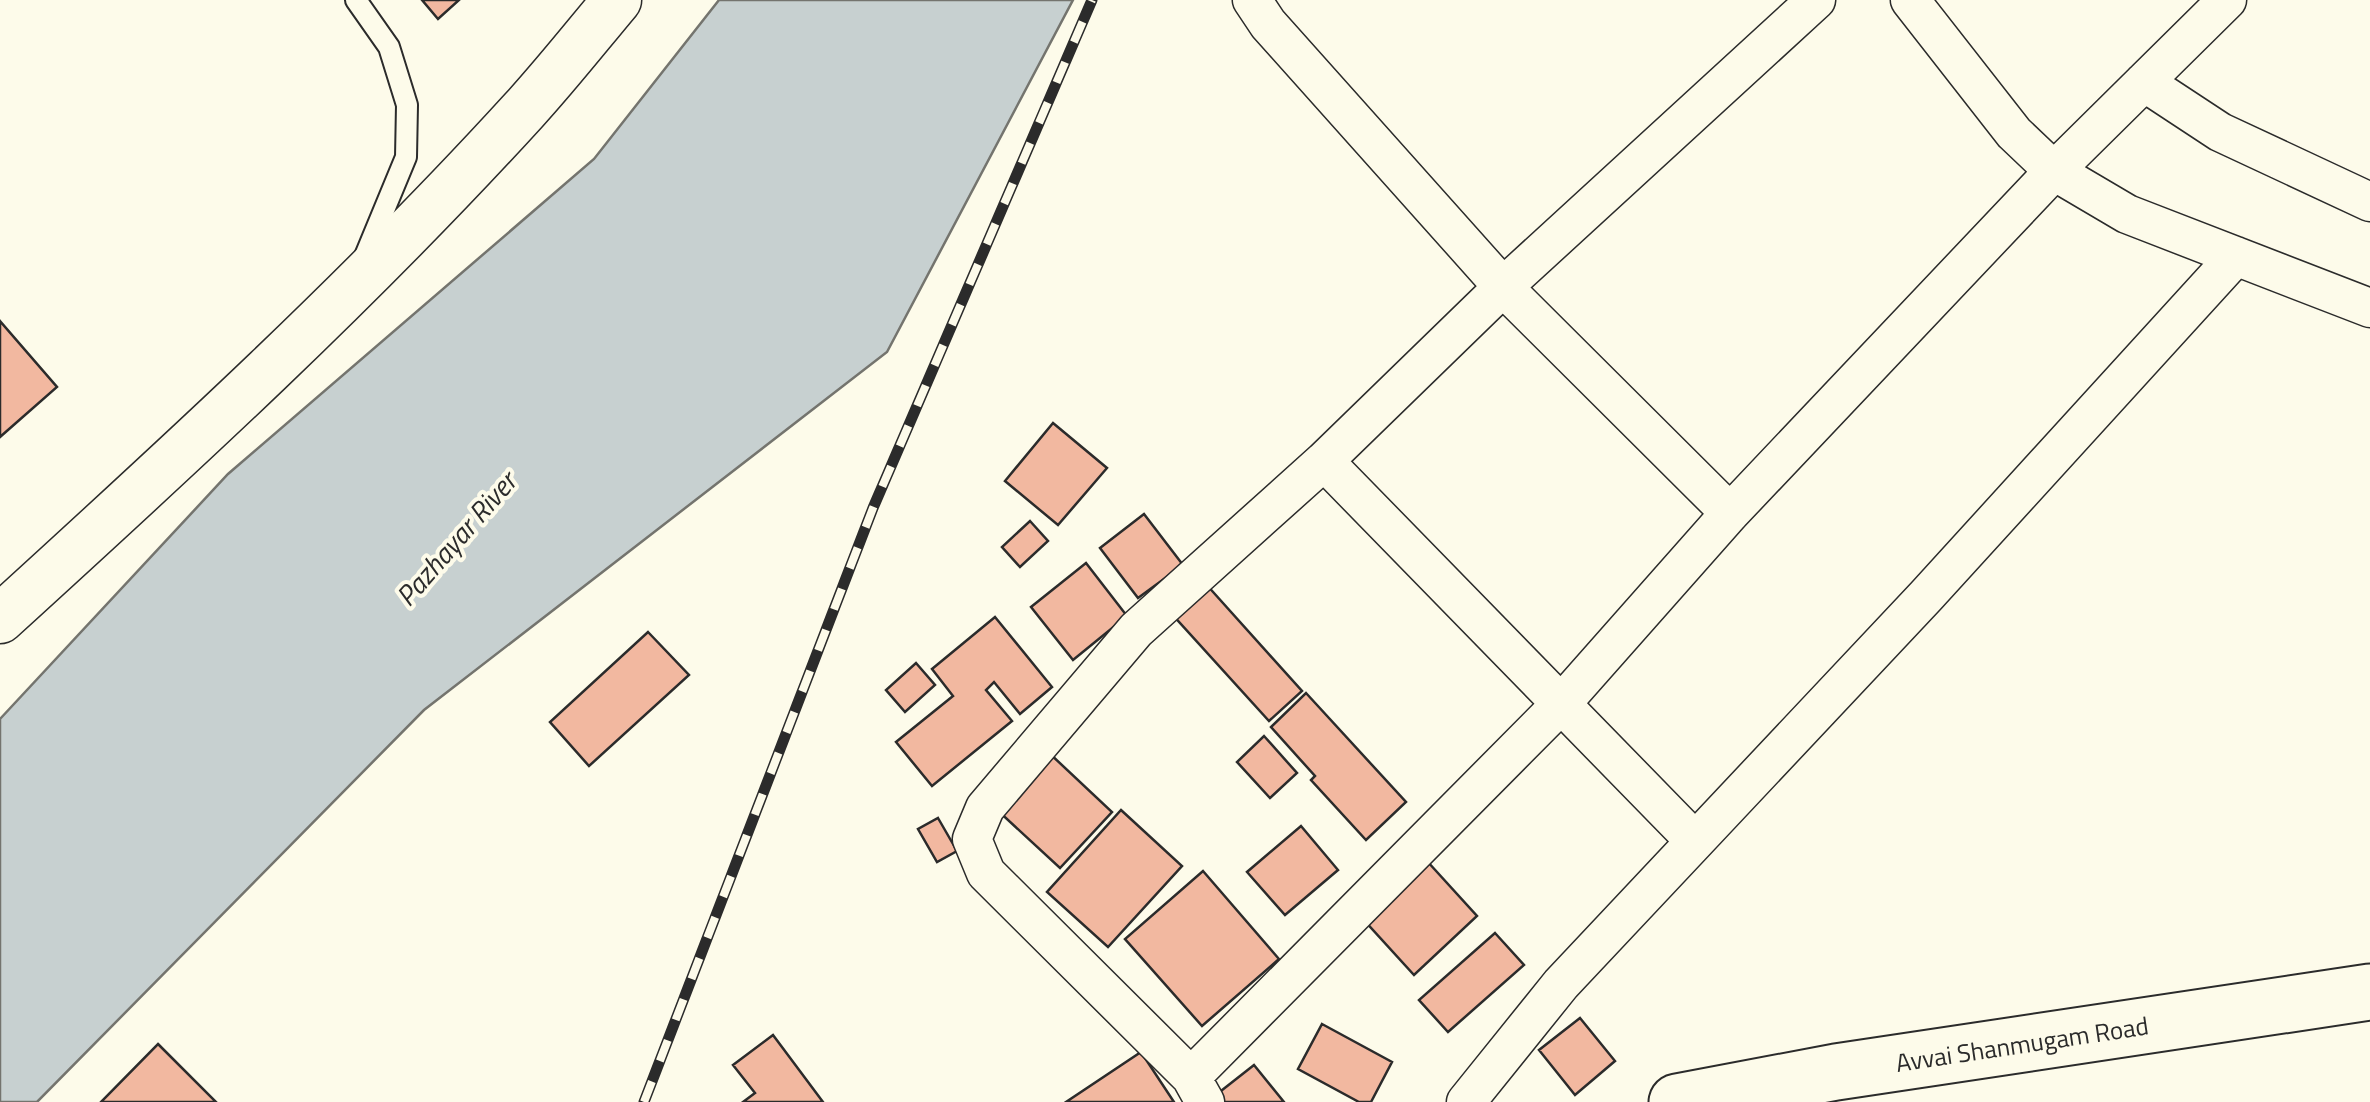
<svg xmlns="http://www.w3.org/2000/svg" width="2370" height="1102" font-family="'Titillium Web',sans-serif">
  <style>
    .water { fill: #c7d0d0; stroke: #74746e; stroke-width: 2.5 }
    .building { fill: #f2b8a0; stroke: #2b2b2b; stroke-width: 2.5 }
    .lines { fill: none; stroke-linecap: round; stroke-linejoin: round }
    .service-casing { stroke: #2b2b2b; stroke-width: 24 }
    .minor-casing { stroke: #2b2b2b; stroke-width: 41 }
    .tertiary-casing { stroke: #2b2b2b; stroke-width: 51 }
    .primary-casing { stroke: #2b2b2b; stroke-width: 59 }
    .service { stroke: #fdfbea; stroke-width: 20 }
    .minor { stroke: #fdfbea; stroke-width: 38 }
    .tertiary { stroke: #fdfbea; stroke-width: 48 }
    .primary { stroke: #fdfbea; stroke-width: 55 }
    .rail-casing { stroke: #2b2b2b; stroke-width: 11 }
    .rail { stroke: #fdfbea; stroke-width: 8; stroke-dasharray: 22; stroke-linecap: butt }
    .labels { text-anchor: middle; stroke-width: 8; stroke-linejoin: round; paint-order: stroke }
    .street-label { font-size: 25px; fill: #2b2b2b; stroke: #fdfbea }
    .water-label { font-size: 28px; font-style: italic; fill: #2b2b2b; stroke: #fdfbea }
  </style>
  <rect width="100%" height="100%" fill="#fdfbea"/>
  <path class="water" d="M 719,0 L 1073,0 L 887,352 L 424,710 L 37,1102 L 0,1102 L 0,719 L 228,474 L 594,159 Z"/>
  <path class="building" d="M 422,0 L 459,0 L 438,19 Z
    M 0,321 L 57,387 L 0,437 Z
    M 1053,423 L 1107,468 L 1058,525 L 1005,481 Z
    M 1144,514 L 1183,565 L 1138,598 L 1100,548 Z
    M 1030,521 L 1048,541 L 1020,567 L 1002,547 Z
    M 1086,563 L 1127,616 L 1073,660 L 1031,607 Z
    M 1205,583 L 1302,691 L 1269,721 L 1171,613 Z
    M 995,617 L 1052,687 L 1020,714 L 994,682 L 986,690 L 1012,721 L 932,786 L 896,742 L 953,696 L 932,669 Z
    M 648,632 L 689,675 L 589,766 L 550,722 Z
    M 916,663 L 935,685 L 905,712 L 886,690 Z
    M 1306,693 L 1406,802 L 1366,840 L 1311,780 L 1315,776 L 1271,727 Z
    M 1264,736 L 1297,773 L 1270,798 L 1237,762 Z
    M 1047,751 L 1112,812 L 1060,868 L 995,808 Z
    M 1121,810 L 1182,866 L 1108,947 L 1047,892 Z
    M 938,818 L 957,851 L 937,862 L 918,829 Z
    M 1301,826 L 1338,870 L 1285,915 L 1247,872 Z
    M 1427,861 L 1477,916 L 1414,975 L 1363,919 Z
    M 1203,871 L 1279,959 L 1202,1026 L 1125,939 Z
    M 1495,933 L 1524,965 L 1448,1032 L 1419,1000 Z
    M 1580,1018 L 1615,1061 L 1575,1095 L 1539,1050 Z
    M 1322,1024 L 1392,1062 L 1371,1102 L 1359,1102 L 1298,1069 Z
    M 773,1035 L 823,1102 L 743,1102 L 755,1093 L 733,1065 Z
    M 158,1044 L 216,1102 L 101,1102 Z
    M 1141,1052 L 1174,1102 L 1066,1102 Z
    M 1254,1065 L 1284,1102 L 1215,1102 L 1212,1098 Z"/>
  <g class="lines">
    <g class="service-casing">
      <path id="service" d="M 356,0 L 389,47 L 407,105 L 406,157 L 365,256"/>
    </g>
    <g class="minor-casing">
      <path id="minor" d="M 1252,0 L 1268,24 L 1503,287 L 1730,513
        M 1910,0 L 2014,133 L 2054,171 L 2127,214 L 2370,308
        M 2144,82 L 2220,132 L 2370,202
        M 1324,461 L 1695,841
        M 1191,1077 L 1561,704 L 1730,513 L 2054,171 L 2227,0
        M 1205,1102 L 1191,1077 L 986,873 L 972,839 L 985,808 L 1136,630 L 1324,461 L 1503,287 L 1816,0
        M 1466,1102 L 1561,984 L 1926,596 L 2236,256"/>
    </g>
    <g class="tertiary-casing">
      <path id="tertiary" d="M 0,619 C 180,455 360,290 524,110 C 556,75 586,37 617,0"/>
    </g>
    <g class="primary-casing">
      <g id="primary">
        <path id="s1" d="M 1677,1102 L 1836,1072 L 2370,992"/>
      </g>
    </g>
    <use href="#service" class="service"/>
    <use href="#minor" class="minor"/>
    <use href="#tertiary" class="tertiary"/>
    <use href="#primary" class="primary"/>
    <g class="rail-casing">
      <path id="rail" d="M 644,1102 L 873,508 L 1092,0"/>
    </g>
    <use href="#rail" class="rail"/>
  </g>
  <g class="labels">
    <g class="street-label">
      <text dy="9" stroke="none"><textPath href="#s1" startOffset="350">Avvai Shanmugam Road</textPath></text>
    </g>
    <g class="water-label">
      <text transform="translate(456 539) rotate(-49)" y="10">Pazhayar River</text>
    </g>
  </g>
</svg>
